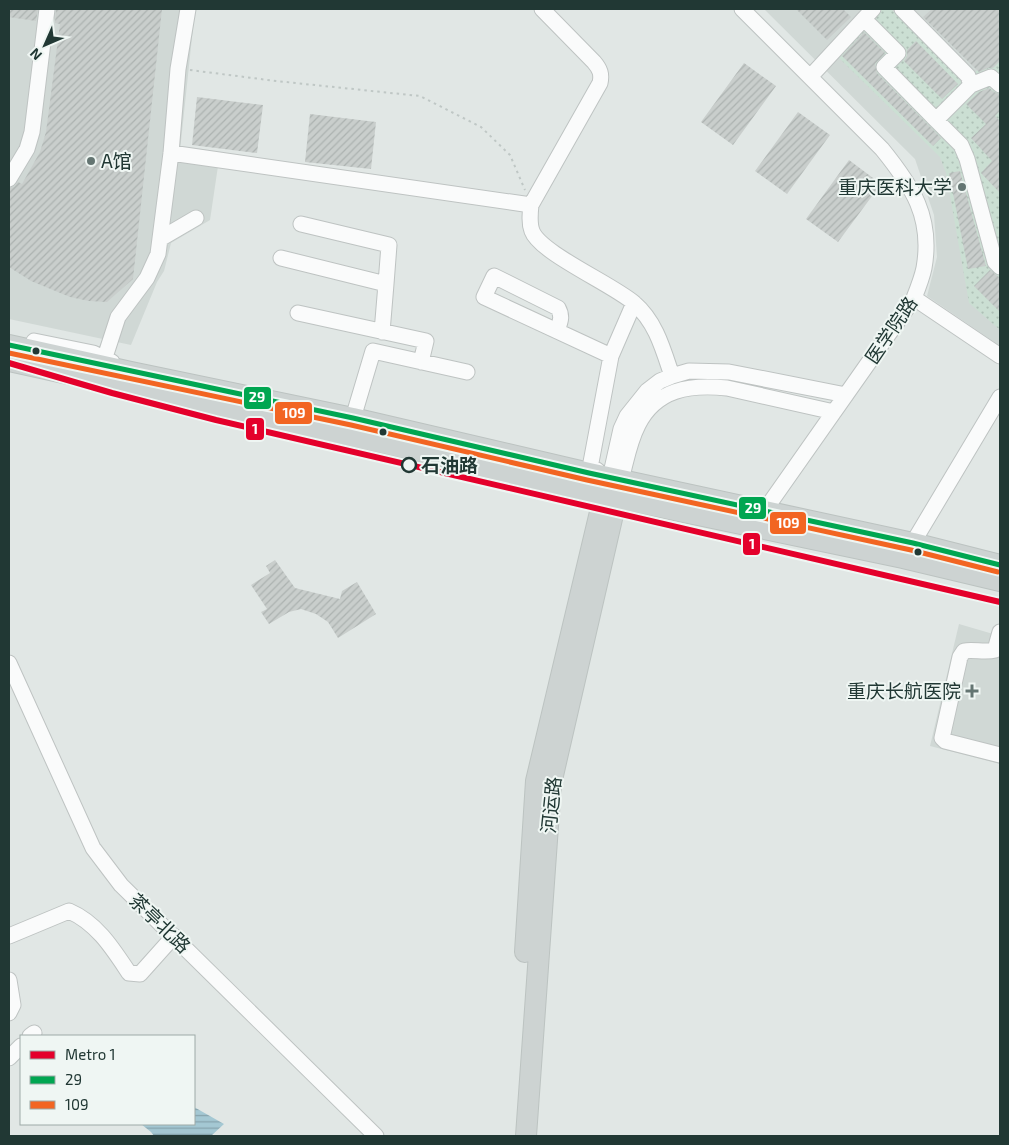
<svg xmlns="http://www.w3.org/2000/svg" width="1009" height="1145" font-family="'Exo 2','Noto Sans SC',sans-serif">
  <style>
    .built { fill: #d0d8d5 }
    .grass { fill: url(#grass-dots) }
    .water { fill: url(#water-rules) }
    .building { fill: url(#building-hatch) }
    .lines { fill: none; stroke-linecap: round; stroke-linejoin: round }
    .minor-casing { stroke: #bec3c2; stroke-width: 17 }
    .major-casing { stroke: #bcc3c1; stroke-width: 22 }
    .path { stroke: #bfc7c5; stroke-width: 2; stroke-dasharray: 2.5 4; stroke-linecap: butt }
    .minor { stroke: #fafbfb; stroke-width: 15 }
    .major { stroke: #cdd3d2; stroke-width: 20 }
    .bus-1-casing { stroke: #eff6f3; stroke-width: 9 }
    .bus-2-casing { stroke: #eff6f3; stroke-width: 9 }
    .bus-1 { stroke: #00a651; stroke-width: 5 }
    .bus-2 { stroke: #f26522; stroke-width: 5 }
    .metro-1-casing { stroke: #eff6f3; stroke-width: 10 }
    .metro-1 { stroke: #e4002b; stroke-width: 6 }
    .poi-dot { fill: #647572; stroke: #eff6f3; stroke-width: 2 }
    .bus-dot { fill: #213834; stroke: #eff6f3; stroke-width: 2 }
    .stop-dot { fill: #eff6f3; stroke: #213834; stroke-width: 2.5 }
    .labels { text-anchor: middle; stroke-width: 4; stroke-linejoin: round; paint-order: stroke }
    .poi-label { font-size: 19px; fill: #213834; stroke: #eff6f3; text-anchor: end }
    .street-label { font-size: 19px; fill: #213834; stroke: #eff6f3 }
    .stop-label { font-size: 19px; font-weight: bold; fill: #213834; stroke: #eff6f3; text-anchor: start }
    .line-badge { stroke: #eff6f3; stroke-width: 2 }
    .badge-label { font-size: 14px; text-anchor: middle; font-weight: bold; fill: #fff }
  </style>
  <defs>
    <pattern id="grass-dots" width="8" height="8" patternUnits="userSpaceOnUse" patternTransform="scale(1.25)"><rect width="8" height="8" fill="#cbdfd3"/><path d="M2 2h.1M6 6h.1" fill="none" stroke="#aec0b6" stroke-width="1.8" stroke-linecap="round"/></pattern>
    <pattern id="water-rules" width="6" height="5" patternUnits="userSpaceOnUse" patternTransform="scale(1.25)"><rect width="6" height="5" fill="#a4c8d3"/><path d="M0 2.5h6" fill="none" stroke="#85a3ac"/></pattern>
    <pattern id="building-hatch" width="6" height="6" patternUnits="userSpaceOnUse" patternTransform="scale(1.25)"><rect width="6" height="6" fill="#c9cecc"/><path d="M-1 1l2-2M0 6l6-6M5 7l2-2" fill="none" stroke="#acb2b0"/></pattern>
  </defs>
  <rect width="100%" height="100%" fill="#e1e7e5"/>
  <path class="built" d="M 9,9 L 195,9 L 179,160 L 218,166 L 210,220 L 171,243 L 164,271 L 157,282 L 131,345 L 9,319 Z
    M 764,9 L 1000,9 L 1000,346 L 927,296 L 937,257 L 934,215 L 915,159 Z
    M 959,624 L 1000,636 L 1000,764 L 930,746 Z"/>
  <path class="grass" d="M 878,9 L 891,9 L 965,82 L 1000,48 L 1000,330 L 969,303 L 946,173 L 940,157 L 834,53 Z"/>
  <path class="water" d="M 194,1107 L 224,1124 L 211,1136 L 154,1136 L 151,1132 L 141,1124 L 194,1124 Z"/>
  <path class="building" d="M 9,9 L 38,9 L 36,21 L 9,17 Z
    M 56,9 L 162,9 L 133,279 L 107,302 L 89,301 L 70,297 L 31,281 L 9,267 L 9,188 L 14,187 L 18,182 L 22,184 L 40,152 L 46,132 L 60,24 L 55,23 Z
    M 796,9 L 843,9 L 851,17 L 827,40 Z
    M 932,9 L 1000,9 L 1000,61 L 993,68 L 988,68 L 979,72 L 923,17 Z
    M 864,32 L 885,53 L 875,64 L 877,73 L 941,138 L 933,146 L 842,56 Z
    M 916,41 L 958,84 L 942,99 L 904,61 L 907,56 L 907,50 Z
    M 744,63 L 776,86 L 733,145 L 701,122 Z
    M 989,88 L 994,92 L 1000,94 L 1000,111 L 995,116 L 1000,121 L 1000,193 L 981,173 L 992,161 L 971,138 L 986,124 L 966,104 L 979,92 Z
    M 197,97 L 263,105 L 257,153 L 192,145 Z
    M 798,112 L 830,135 L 787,194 L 755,171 Z
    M 310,114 L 376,122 L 371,169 L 305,162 Z
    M 849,160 L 881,184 L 838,242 L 806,219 Z
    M 960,171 L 986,266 L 968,269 L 949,173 Z
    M 990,270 L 1000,278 L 1000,312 L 974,286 Z
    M 275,560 L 295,588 L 340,599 L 342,591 L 357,582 L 376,614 L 338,638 L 328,622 L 316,614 L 301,609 L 289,612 L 269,624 L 261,612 L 267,609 L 251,585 L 270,573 L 266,566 Z"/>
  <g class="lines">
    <g class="minor-casing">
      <path id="minor" d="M 742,9 L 882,149 C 912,186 933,217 924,268 C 922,278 918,288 914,298 L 765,510
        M 902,9 L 968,76 L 971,85 L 936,120 L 961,145 L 967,159 L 995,262 L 1000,267
        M 870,25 L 898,53 L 884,67 L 936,120
        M 810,77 L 873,9
        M 971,85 L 991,77 L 1000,85
        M 171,153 L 531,205 C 530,214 529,223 532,231 C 540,253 612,284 634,303 C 656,322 663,349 672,376
        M 9,179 L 27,149 L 32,132 L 47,9
        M 531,205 L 600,83 C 602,74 600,69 594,62 L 542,9
        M 301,224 L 389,245 L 386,284
        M 160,239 L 196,218
        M 281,258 L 386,284 L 382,332
        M 914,298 L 1000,356
        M 298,313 L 426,341 L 421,362
        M 557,331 C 560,322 563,317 558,308 L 494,276 L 484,297 L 611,356
        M 34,341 L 93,353 L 112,362
        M 105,357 L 118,317 L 147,278 L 158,254 L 171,153 L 178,69 L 188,9
        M 353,418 L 373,351 L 467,372
        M 597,470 L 589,473 L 611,356 L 634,303
        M 621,480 C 626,462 629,442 638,425 C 656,389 690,384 727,388 L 834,412
        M 614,488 L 610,478 L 621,429 L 627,416 L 647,391 L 660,381 L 672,376 L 689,371 L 729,372 L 846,395
        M 908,551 L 1000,397
        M 1000,632 L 995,650 C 985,653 974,649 964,651 L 960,657 L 942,738 L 945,741 L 1000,755
        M 9,663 L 93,848 L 121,885 L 376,1136
        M 9,936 L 69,911 C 97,923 113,949 129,973 L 140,974 L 174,936
        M 9,980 L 13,1005 L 9,1013
        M 30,1036 L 34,1033
        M 9,1058 L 21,1046"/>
    </g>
    <g class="major-casing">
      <path id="major" d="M 9,345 L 131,372 L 353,418 L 589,473 L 913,543 L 1000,565
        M 9,361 L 383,443 L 617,498 L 903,558 L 1000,581
        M 525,952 L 536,781 L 600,512 C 599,501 594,496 586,490
        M 526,1136 L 551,784 L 620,484"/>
    </g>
    <path class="path" d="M 190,70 L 276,81 L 420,96 L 481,127 L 510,155 L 525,190"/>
    <use href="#minor" class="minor"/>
    <use href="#major" class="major"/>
    <g class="bus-1-casing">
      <path id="bus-1" d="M 9,345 L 353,418 L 589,473 L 913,543 L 1000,565"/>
    </g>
    <g class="bus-2-casing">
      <path id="bus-2" d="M 9,353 L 351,425 L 587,480 L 911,550 L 998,572"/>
    </g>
    <use href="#bus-1" class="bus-1"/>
    <use href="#bus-2" class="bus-2"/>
    <g class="metro-1-casing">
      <path id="metro-1" d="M 9,363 L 112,393 L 216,420 L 1000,602"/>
    </g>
    <use href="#metro-1" class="metro-1"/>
  </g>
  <g class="poi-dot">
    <circle cx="91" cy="161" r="5"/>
    <circle cx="962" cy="187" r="5"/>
    <path d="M969.5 683.5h5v5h5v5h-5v5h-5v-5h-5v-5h5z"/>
  </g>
  <g class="bus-dot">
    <circle cx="36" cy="351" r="4.5"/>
    <circle cx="383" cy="432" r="4.5"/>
    <circle cx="918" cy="552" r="4.5"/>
  </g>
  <circle class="stop-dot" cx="409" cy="465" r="7"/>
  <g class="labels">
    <g class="poi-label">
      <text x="101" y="168" text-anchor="start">A馆</text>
      <text x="952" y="194">重庆医科大学</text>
      <text x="961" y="698">重庆长航医院</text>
    </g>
    <g class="street-label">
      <text transform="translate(891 330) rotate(-56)" y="7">医学院路</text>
      <text transform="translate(551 805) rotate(-84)" y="7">河运路</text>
      <text transform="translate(160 923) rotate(44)" y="7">茶亭北路</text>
    </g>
    <g class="stop-label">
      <text x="421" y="472">石油路</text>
    </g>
  </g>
  <g class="line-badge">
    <rect x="243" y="386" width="29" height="24" rx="5" fill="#00a651"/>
    <rect x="274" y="401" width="39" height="24" rx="5" fill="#f26522"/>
    <rect x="245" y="417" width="20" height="24" rx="5" fill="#e4002b"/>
    <rect x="738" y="496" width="29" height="24" rx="5" fill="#00a651"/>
    <rect x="769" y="511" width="38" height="24" rx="5" fill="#f26522"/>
    <rect x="742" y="532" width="19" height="24" rx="5" fill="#e4002b"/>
  </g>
  <g class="badge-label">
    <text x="257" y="402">29</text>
    <text x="294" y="418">109</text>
    <text x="255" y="434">1</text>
    <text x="753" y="513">29</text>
    <text x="788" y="528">109</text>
    <text x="752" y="549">1</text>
  </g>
  <rect width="1009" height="1145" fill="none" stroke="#213834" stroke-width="20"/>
  <rect x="20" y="1035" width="175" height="90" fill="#eff6f3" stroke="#9daaa7"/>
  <rect x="30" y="1051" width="25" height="8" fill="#e4002b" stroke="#9daaa7"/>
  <text x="65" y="1060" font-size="15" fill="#213834">Metro 1</text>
  <rect x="30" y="1076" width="25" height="8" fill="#00a651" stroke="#9daaa7"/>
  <text x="65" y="1085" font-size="15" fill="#213834">29</text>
  <rect x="30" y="1101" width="25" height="8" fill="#f26522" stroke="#9daaa7"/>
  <text x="65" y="1110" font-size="15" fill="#213834">109</text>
  <g transform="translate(45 45) rotate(225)" stroke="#eff6f3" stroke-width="4" paint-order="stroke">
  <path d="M0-4L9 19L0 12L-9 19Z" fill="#213834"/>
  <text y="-8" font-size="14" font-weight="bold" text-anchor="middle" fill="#213834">N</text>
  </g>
</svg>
